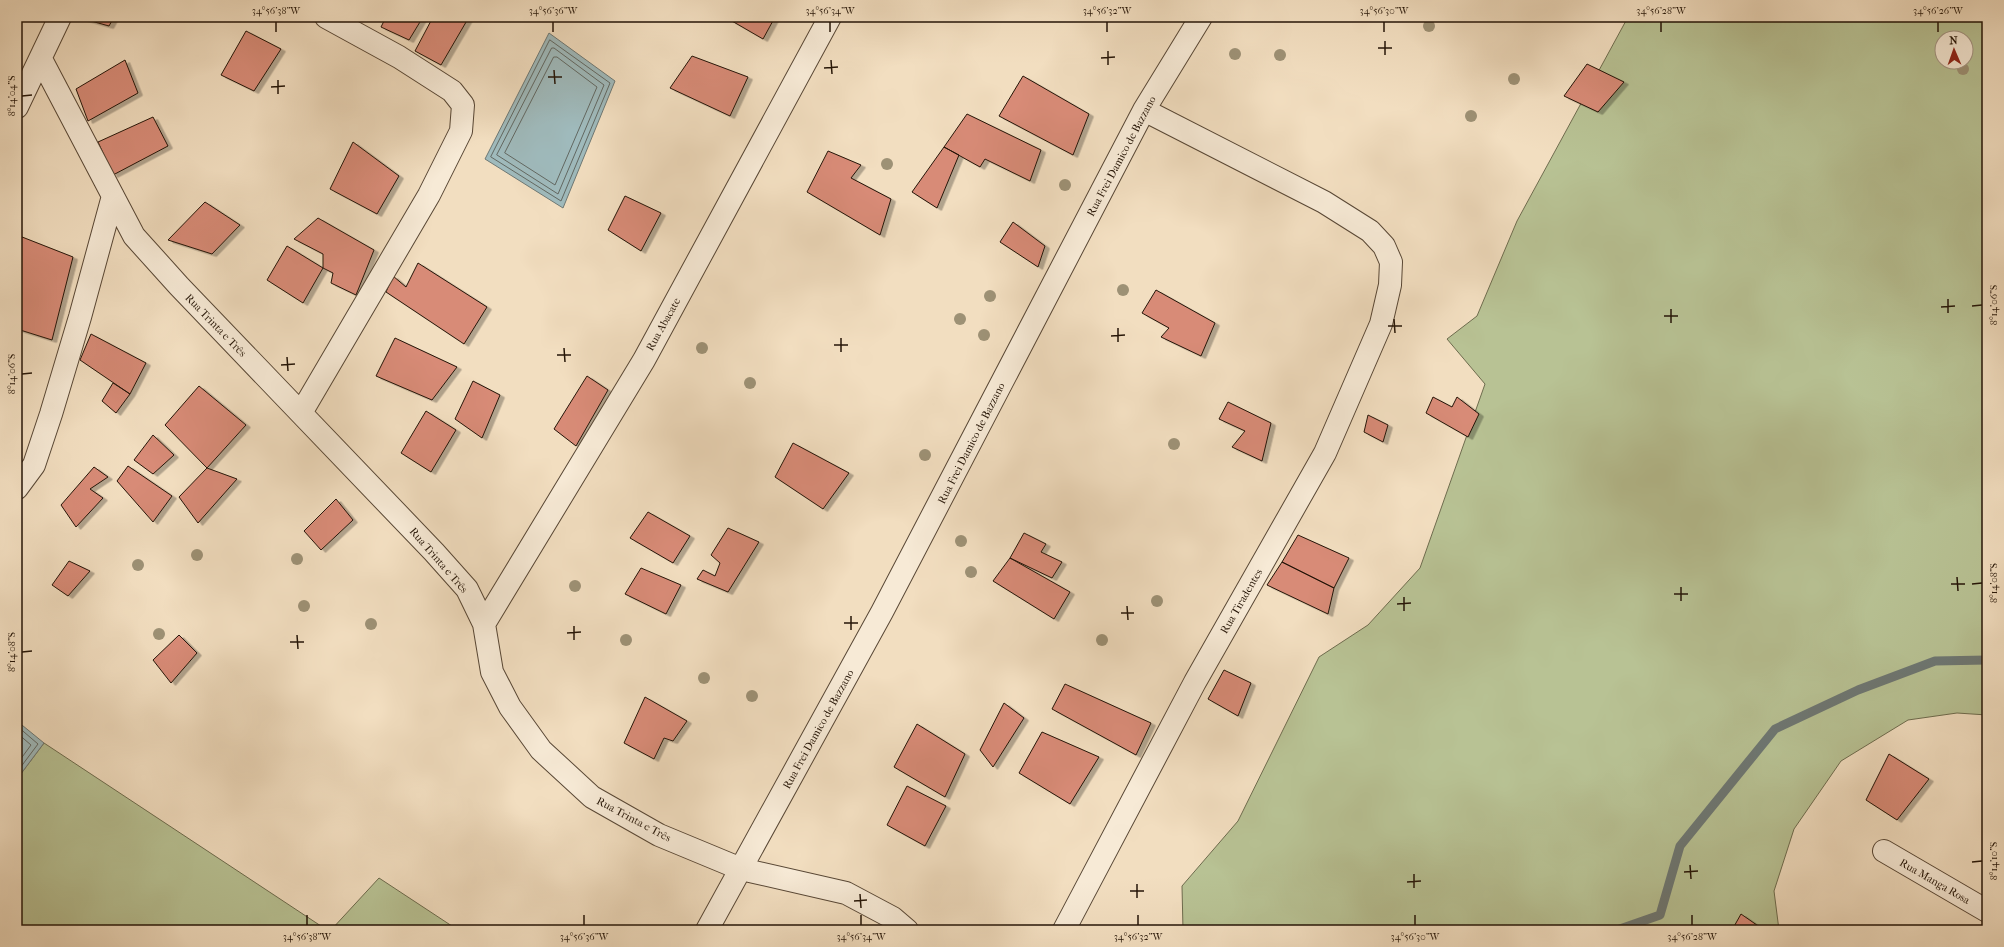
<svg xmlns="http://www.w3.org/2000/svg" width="2004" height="947" font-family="'IM FELL French Canon',serif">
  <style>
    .green { fill: #b8c294; stroke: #6e6c4e; fill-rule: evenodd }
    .water { fill: #9fbabc; stroke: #6e7874 }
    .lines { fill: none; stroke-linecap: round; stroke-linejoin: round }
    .shore { stroke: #626862; stroke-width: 1 }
    .stream { stroke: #6e7874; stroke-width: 9 }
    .building { fill: #d88b77; stroke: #251507; filter: url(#shadow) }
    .minor-casing { stroke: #584735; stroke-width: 24 }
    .minor { stroke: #f7ead6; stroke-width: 22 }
    .tree { fill: #9d9175 }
    .ticks { fill: none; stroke: #251507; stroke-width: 1.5 }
    .labels { text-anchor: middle; stroke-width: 4; stroke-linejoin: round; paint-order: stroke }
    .street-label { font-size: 11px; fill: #251507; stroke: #f7ead6 }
    .neatline { fill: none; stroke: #251507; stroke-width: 1.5 }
    .ticks-label { font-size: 10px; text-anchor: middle; fill: #251507 }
  </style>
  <defs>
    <filter id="shadow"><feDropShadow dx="4.5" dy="2.5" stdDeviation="0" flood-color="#0004"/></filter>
  </defs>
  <rect width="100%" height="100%" fill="#f2dec0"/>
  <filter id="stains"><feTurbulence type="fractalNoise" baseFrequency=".005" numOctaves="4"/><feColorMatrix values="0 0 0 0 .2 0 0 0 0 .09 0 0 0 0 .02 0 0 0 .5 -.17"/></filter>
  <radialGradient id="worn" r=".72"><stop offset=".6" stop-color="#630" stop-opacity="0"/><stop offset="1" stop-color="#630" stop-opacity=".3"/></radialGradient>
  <path class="green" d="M 1628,17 L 1987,17 L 1987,715 L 1957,713 L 1908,720 L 1841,761 L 1794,829 L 1774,891 L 1779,930 L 1183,930 L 1182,886 L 1238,821 L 1319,657 L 1368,625 L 1420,568 L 1485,384 L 1447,339 L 1477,316 L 1517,221 ZM 1942,38 L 1966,38 L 1966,62 L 1942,62 Z
    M 44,743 L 327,930 L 17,930 L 17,779 Z
    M 379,878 L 458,930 L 331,930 Z"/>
  <path class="water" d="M 549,33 L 615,81 L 563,208 L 485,159 Z
    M 17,721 L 44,743 L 17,779 Z"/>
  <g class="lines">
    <path class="shore" d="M 550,40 L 610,83 L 561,201 L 491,157 Z
      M 552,48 L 554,48 L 604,85 L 558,194 L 497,155 Z
      M 554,57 L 557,57 L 597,87 L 555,185 L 505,153 Z
      M 17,726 L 38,744 L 17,772
      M 17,733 L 31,745 L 17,764"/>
    <path class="stream" d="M 1617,930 L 1660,915 L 1680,846 L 1775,729 L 1858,690 L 1935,661 L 1987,660"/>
  </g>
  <path class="building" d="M 77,17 L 114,17 L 109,26 Z
    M 386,17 L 423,17 L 409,40 L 381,27 Z
    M 433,17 L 469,17 L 441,65 L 415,51 Z
    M 725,17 L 775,17 L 763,39 Z
    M 246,31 L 281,49 L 254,91 L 221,75 Z
    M 692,56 L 748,77 L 730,116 L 670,88 Z
    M 125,60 L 138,93 L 88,121 L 76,89 Z
    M 1587,64 L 1624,82 L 1598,112 L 1564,96 Z
    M 1023,76 L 1089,114 L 1073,155 L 999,116 Z
    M 967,114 L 1041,150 L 1030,181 L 985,159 L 980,167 L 944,147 Z
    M 153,117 L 168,146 L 113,175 L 98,142 Z
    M 353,142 L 399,176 L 377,214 L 330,189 Z
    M 944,147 L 959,155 L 937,208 L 912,192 Z
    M 828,151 L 861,165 L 851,178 L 891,199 L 880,235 L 807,192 Z
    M 625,196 L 661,213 L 641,251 L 608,230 Z
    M 205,202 L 240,225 L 212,254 L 168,240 Z
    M 318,218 L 374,250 L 356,295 L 331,283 L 333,273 L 323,268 L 323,254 L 294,239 Z
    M 1013,222 L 1045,246 L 1038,267 L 1000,242 Z
    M 17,235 L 73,257 L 52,340 L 17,329 Z
    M 287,246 L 323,268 L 303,303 L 267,280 Z
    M 418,263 L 487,307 L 464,344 L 386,292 L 393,276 L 406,287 Z
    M 1156,290 L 1215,323 L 1201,356 L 1161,337 L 1169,328 L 1142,313 Z
    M 91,334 L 146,363 L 130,394 L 80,360 Z
    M 395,338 L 457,367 L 432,400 L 376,376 Z
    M 587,376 L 608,390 L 576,446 L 554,429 Z
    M 473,381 L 500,395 L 482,438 L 455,419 Z
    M 113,383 L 130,394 L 116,413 L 102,401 Z
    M 199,386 L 246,425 L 207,468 L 165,425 Z
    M 1433,397 L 1452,407 L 1457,397 L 1479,414 L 1468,437 L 1426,413 Z
    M 1228,402 L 1271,423 L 1262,461 L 1232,447 L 1245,431 L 1219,419 Z
    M 426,411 L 456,430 L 431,472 L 401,453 Z
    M 1368,415 L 1388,425 L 1383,442 L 1364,432 Z
    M 153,435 L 174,455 L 153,474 L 134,460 Z
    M 793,443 L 849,473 L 823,509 L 775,477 Z
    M 128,466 L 172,496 L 153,522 L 117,481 Z
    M 94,467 L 108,477 L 90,489 L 103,498 L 76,527 L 61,505 Z
    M 207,468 L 237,479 L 198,523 L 179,497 Z
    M 336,499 L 353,520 L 321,550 L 304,531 Z
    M 648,512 L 690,536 L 673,563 L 630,538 Z
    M 728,528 L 759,542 L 728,592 L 697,579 L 703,570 L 715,576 L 720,563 L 711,555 Z
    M 1024,533 L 1046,544 L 1041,552 L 1062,562 L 1052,578 L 1010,558 Z
    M 1298,535 L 1349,558 L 1334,588 L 1282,562 Z
    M 1010,558 L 1070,592 L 1054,619 L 993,581 Z
    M 69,561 L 90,571 L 68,596 L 52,585 Z
    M 1282,562 L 1334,588 L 1328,614 L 1267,585 Z
    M 641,568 L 681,585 L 666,614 L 625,594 Z
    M 179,635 L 197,653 L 171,683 L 153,660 Z
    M 1224,670 L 1251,683 L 1238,716 L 1208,699 Z
    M 1065,684 L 1151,723 L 1136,755 L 1052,709 Z
    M 645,697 L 687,721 L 673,741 L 664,738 L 654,759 L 624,743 Z
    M 1004,703 L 1024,718 L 993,767 L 980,750 Z
    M 917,724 L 965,754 L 945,797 L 894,767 Z
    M 1042,732 L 1099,757 L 1070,804 L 1019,773 Z
    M 1889,754 L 1929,779 L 1897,820 L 1866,800 Z
    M 907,786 L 946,806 L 925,846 L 887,825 Z
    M 1741,914 L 1764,930 L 1732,930 Z"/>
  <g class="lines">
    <g class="minor-casing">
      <path id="minor" d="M 41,59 L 134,236 L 179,286 L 434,552 L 467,589 L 484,624 L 492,672 L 510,707 L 541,750 L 592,797 L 659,835 L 741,869 L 846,893 L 893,918 L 907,930
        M 17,107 L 60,17
        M 301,413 L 429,195 L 461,131 L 463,105 L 452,91 L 399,57 L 326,17
        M 17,488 L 34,465 L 51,414 L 80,317 L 113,196
        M 484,624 L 644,360 L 830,17
        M 1884,851 L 1987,911
        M 707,930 L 882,612 L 1144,110 L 1201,17
        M 1064,930 L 1195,682 L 1325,453 L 1381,324 L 1390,285 L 1391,262 L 1384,246 L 1370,231 L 1324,202 L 1144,110"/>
    </g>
    <use href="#minor" class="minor"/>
  </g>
  <g class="tree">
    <circle cx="1429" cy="26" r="6"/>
    <circle cx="1235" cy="54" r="6"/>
    <circle cx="1280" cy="55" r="6"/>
    <circle cx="1963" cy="69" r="6"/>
    <circle cx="1514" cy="79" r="6"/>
    <circle cx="1471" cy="116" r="6"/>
    <circle cx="887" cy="164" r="6"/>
    <circle cx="1065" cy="185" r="6"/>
    <circle cx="1123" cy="290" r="6"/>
    <circle cx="990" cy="296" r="6"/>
    <circle cx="960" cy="319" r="6"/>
    <circle cx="984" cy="335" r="6"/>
    <circle cx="702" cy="348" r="6"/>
    <circle cx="750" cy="383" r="6"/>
    <circle cx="1174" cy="444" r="6"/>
    <circle cx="925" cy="455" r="6"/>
    <circle cx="961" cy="541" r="6"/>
    <circle cx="197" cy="555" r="6"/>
    <circle cx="297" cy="559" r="6"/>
    <circle cx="138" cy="565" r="6"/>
    <circle cx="971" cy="572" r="6"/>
    <circle cx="575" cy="586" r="6"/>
    <circle cx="1157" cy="601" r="6"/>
    <circle cx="304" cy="606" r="6"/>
    <circle cx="371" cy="624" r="6"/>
    <circle cx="159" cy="634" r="6"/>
    <circle cx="626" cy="640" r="6"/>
    <circle cx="1102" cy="640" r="6"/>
    <circle cx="704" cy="678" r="6"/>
    <circle cx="752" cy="696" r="6"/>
  </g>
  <path class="ticks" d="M 276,22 L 276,32M 553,22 L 553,32M 830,22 L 830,32M 1107,22 L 1107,32M 1384,22 L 1384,32M 1661,22 L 1661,32M 1938,22 L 1938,32M 1385,41 L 1385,55M 1378,48 L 1392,48M 1108,51 L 1108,65M 1101,58 L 1115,57M 831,60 L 832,74M 824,68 L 838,67M 554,70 L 555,84M 548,77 L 562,77M 278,80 L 278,94M 271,87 L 285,86M 22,96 L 32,95M 1948,299 L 1948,313M 1972,306 L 1982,305M 1941,307 L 1955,306M 1671,309 L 1671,323M 1664,316 L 1678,316M 1394,319 L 1395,333M 1388,326 L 1402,326M 1118,328 L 1118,342M 1111,336 L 1125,335M 841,338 L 841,352M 834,345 L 848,345M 564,348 L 565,362M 557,355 L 571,355M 287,357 L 288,371M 281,365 L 295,364M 22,374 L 32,373M 1957,577 L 1958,591M 1951,584 L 1965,584M 1972,584 L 1982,583M 1681,587 L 1681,601M 1674,594 L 1688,594M 1404,597 L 1404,611M 1397,604 L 1411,603M 1127,606 L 1128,620M 1121,613 L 1134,613M 851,616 L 851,630M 844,623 L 858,623M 574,626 L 574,640M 567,633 L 581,632M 297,635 L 298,649M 290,642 L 304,642M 22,652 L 32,651M 1972,862 L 1982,861M 1690,865 L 1691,879M 1684,872 L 1698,871M 1414,874 L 1414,888M 1407,882 L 1421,881M 1137,884 L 1137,898M 1130,891 L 1144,891M 860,894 L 861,908M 854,901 L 867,900M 307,915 L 307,925M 584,915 L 584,925M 861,915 L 861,925M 1138,915 L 1138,925M 1415,915 L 1415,925M 1692,915 L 1692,925"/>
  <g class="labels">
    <g class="street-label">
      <text transform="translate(1121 156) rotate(-62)" y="4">Rua Frei Damico de Bazzano</text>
      <text transform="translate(663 324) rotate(-61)" y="4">Rua Abacate</text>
      <text transform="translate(216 325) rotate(46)" y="4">Rua Trinta e Três</text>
      <text transform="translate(971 443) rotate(-63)" y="4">Rua Frei Damico de Bazzano</text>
      <text transform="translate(439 560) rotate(49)" y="4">Rua Trinta e Três</text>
      <text transform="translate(1241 601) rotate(-60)" y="4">Rua Tiradentes</text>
      <text transform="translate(818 729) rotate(-61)" y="4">Rua Frei Damico de Bazzano</text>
      <text transform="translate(634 819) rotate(28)" y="4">Rua Trinta e Três</text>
      <text transform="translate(1935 881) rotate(30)" y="4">Rua Manga Rosa</text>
    </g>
  </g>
  <rect width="2004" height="947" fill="none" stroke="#f2dec0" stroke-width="44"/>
  <g transform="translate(1954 50) rotate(358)"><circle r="19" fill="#f7ead6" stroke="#a39583"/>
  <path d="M0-3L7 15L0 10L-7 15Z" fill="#8f2418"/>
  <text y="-6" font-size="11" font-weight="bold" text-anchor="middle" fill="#251507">N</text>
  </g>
  <rect x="22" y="22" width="1960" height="903" class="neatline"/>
  <g class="ticks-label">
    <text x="276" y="14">34°56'38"W</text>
    <text x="553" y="14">34°56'36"W</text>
    <text x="830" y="14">34°56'34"W</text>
    <text x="1107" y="14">34°56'32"W</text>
    <text x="1384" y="14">34°56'30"W</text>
    <text x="1661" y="14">34°56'28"W</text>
    <text x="1938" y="14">34°56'26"W</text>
    <text transform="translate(11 96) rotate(-90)" y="4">8°14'04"S</text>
    <text transform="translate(1993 305) rotate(-90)" y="4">8°14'06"S</text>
    <text transform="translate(11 374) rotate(-90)" y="4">8°14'06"S</text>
    <text transform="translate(1993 583) rotate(-90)" y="4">8°14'08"S</text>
    <text transform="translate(11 652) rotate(-90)" y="4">8°14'08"S</text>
    <text transform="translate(1993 861) rotate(-90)" y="4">8°14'10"S</text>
    <text x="307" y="940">34°56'38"W</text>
    <text x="584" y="940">34°56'36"W</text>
    <text x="861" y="940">34°56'34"W</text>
    <text x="1138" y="940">34°56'32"W</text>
    <text x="1415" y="940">34°56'30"W</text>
    <text x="1692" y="940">34°56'28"W</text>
  </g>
  <rect width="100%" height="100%" filter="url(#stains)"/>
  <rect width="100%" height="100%" fill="url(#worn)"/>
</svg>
